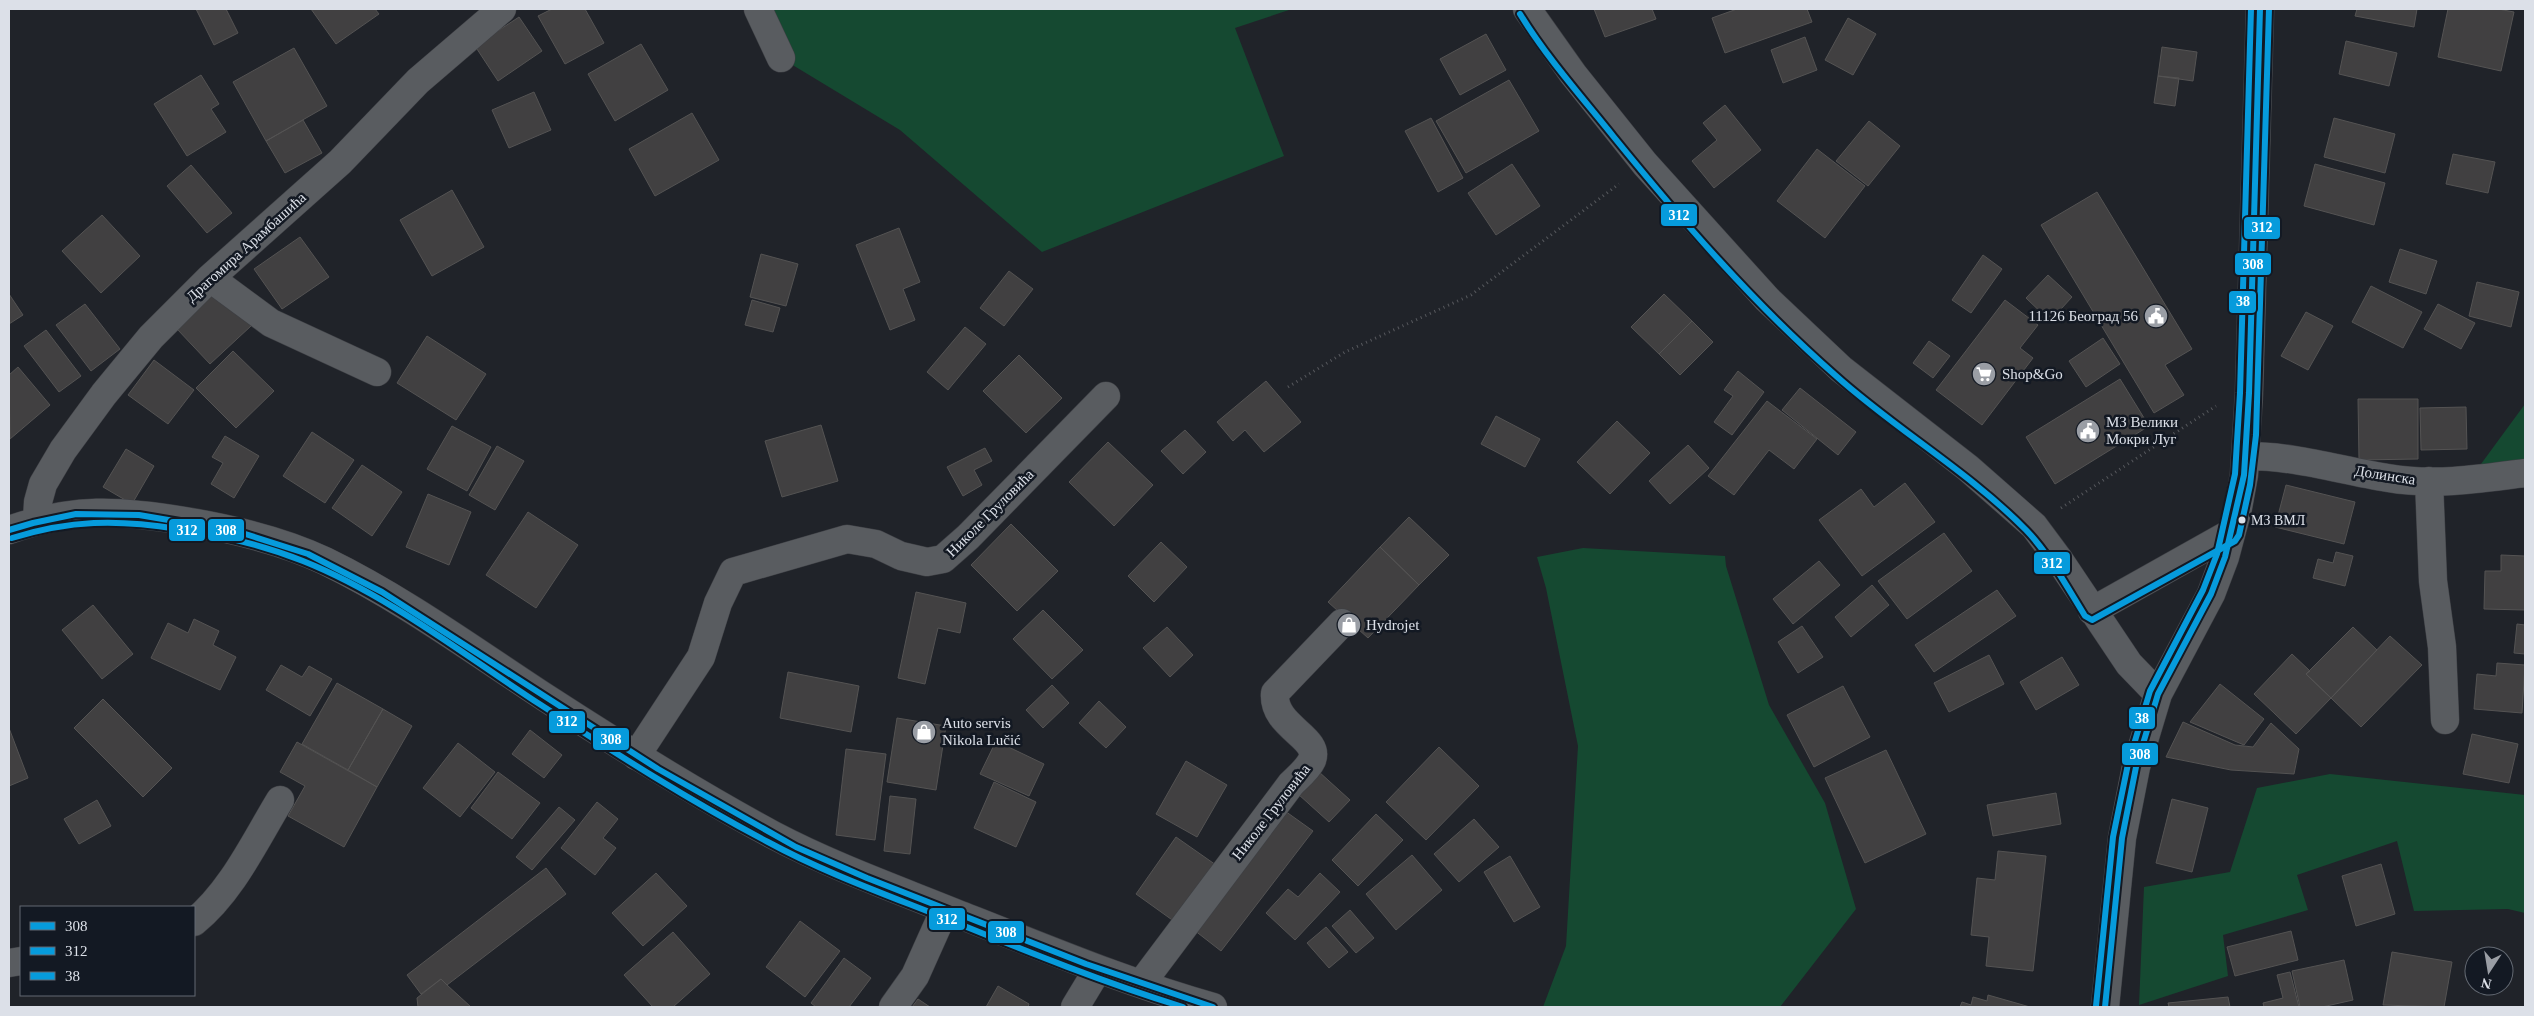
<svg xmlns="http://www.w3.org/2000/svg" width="2534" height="1016" font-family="Georgia,serif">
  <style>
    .green { fill: #154931 }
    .building { fill: #414041; stroke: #545353 }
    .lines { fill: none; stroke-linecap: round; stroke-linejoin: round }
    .minor-casing { stroke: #3d3f44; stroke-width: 29 }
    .path { stroke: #57595e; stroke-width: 3; stroke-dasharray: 1 4; stroke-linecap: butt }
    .minor { stroke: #595c60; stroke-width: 28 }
    .bus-1-casing { stroke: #131923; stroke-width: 10 }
    .bus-2-casing { stroke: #131923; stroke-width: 10 }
    .bus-3-casing { stroke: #131923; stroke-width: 10 }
    .bus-1 { stroke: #069bdc; stroke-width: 6 }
    .bus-2 { stroke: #069bdc; stroke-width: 6 }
    .bus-3 { stroke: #069bdc; stroke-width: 6 }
    .bus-dot { fill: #dce0e8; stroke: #131923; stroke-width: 2 }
    .labels { text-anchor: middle; stroke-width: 5; stroke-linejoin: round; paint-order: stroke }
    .bus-label { font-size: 14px; fill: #dce0e8; stroke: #131923; text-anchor: start }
    .street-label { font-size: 15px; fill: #dce0e8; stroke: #131923 }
    .poi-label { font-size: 15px; fill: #dce0e8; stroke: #131923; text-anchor: start }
    .line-badge { stroke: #131923; stroke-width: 2 }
    .badge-label { font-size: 14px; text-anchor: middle; font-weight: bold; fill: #fff }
  </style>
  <rect width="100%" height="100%" fill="#202329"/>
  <path class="green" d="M 758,9 L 1292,9 L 1235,28 L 1284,156 L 1042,252 L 900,130 L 781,58 Z
    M 2525,404 L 2525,471 L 2470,479 Z
    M 1583,548 L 1725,556 L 1726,566 L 1769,705 L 1825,803 L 1856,909 L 1780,1007 L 1543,1007 L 1566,946 L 1578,746 L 1546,588 L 1537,557 Z
    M 2330,774 L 2525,795 L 2525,913 L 2508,909 L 2414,911 L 2397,841 L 2297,875 L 2308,910 L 2223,935 L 2228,976 L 2139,1005 L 2144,887 L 2230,872 L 2257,788 Z"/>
  <path class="building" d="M 196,9 L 226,9 L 238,33 L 214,45 Z
    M 311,9 L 375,9 L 379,14 L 336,44 Z
    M 552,9 L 585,9 L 604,43 L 565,64 L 538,16 Z
    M 1594,9 L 1652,9 L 1656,19 L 1605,37 Z
    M 1737,9 L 1807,9 L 1812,22 L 1725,53 L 1712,18 Z
    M 2357,9 L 2417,9 L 2414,27 L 2355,16 Z
    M 2448,9 L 2498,9 L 2514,12 L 2501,71 L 2438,57 Z
    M 519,17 L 542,51 L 498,81 L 475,46 Z
    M 1848,18 L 1876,34 L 1853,75 L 1825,60 Z
    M 1486,34 L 1506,70 L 1460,95 L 1440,59 Z
    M 1805,37 L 1817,70 L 1783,83 L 1771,50 Z
    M 2346,41 L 2397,53 L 2389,86 L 2339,74 Z
    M 641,44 L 668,90 L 615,121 L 588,74 Z
    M 2162,47 L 2197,52 L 2193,81 L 2158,76 Z
    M 294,48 L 327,106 L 266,141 L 233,82 Z
    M 201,75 L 219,104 L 211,109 L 226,132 L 187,156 L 154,104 Z
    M 2158,76 L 2179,78 L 2175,106 L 2154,103 Z
    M 1509,80 L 1539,131 L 1466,173 L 1436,121 Z
    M 534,92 L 551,130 L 509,148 L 492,110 Z
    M 1725,105 L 1761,150 L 1714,188 L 1692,161 L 1717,140 L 1703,123 Z
    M 692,113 L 719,160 L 655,196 L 629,149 Z
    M 1431,118 L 1463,178 L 1438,192 L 1405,131 Z
    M 2334,118 L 2395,134 L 2385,173 L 2324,157 Z
    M 303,120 L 322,153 L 285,173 L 266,141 Z
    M 1869,121 L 1900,146 L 1868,186 L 1836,161 Z
    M 1817,149 L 1865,186 L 1825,238 L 1777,201 Z
    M 2453,154 L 2495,162 L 2488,193 L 2446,184 Z
    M 1512,164 L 1540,206 L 1496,235 L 1468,193 Z
    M 2315,164 L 2385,183 L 2374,225 L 2304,206 Z
    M 191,165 L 232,213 L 207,233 L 167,186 Z
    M 452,190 L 484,247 L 432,276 L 400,220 Z
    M 2097,192 L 2192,349 L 2165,365 L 2184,395 L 2154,413 L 2041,225 Z
    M 102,215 L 140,256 L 101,293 L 62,251 Z
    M 899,228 L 920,282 L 903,289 L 915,320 L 890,330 L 856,245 Z
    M 300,237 L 329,277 L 282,309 L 254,269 Z
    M 2400,249 L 2437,261 L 2426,294 L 2389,282 Z
    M 761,254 L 798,264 L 786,306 L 750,297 Z
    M 1983,255 L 2002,269 L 1971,313 L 1952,300 Z
    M 1009,271 L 1033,289 L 1004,326 L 980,308 Z
    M 2048,275 L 2072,297 L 2050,321 L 2026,298 Z
    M 2477,282 L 2519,292 L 2511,327 L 2469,316 Z
    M 2371,286 L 2422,312 L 2403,348 L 2352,322 Z
    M 218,290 L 251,326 L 210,364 L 177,329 Z
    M 9,294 L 23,315 L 9,324 Z
    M 1664,294 L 1692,321 L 1659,354 L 1631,327 Z
    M 752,300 L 780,308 L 773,332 L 745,325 Z
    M 2005,300 L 2038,325 L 2020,348 L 2033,358 L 1982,425 L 1936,390 Z
    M 85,304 L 120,349 L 91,371 L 56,325 Z
    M 2438,304 L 2475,323 L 2461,349 L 2424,329 Z
    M 2306,312 L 2333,326 L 2308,370 L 2281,356 Z
    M 1692,321 L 1713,342 L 1680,375 L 1659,354 Z
    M 965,327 L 986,344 L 948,390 L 927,372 Z
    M 46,330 L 81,376 L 59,392 L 24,346 Z
    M 427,336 L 486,374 L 456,420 L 397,383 Z
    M 2103,338 L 2120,364 L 2086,387 L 2069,361 Z
    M 1929,341 L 1950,356 L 1933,378 L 1913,363 Z
    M 233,351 L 274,391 L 236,428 L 196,388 Z
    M 1019,355 L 1062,398 L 1026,433 L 983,391 Z
    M 154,360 L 194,390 L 168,424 L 128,395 Z
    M 18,367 L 50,405 L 10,439 L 9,375 Z
    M 1738,371 L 1764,392 L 1732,435 L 1714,422 L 1733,396 L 1724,390 Z
    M 2120,379 L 2149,426 L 2055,484 L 2026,437 Z
    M 1266,381 L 1301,422 L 1264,452 L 1245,430 L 1233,441 L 1217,422 Z
    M 1800,388 L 1856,432 L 1838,455 L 1782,410 Z
    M 2358,399 L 2418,399 L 2418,459 L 2359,460 Z
    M 1767,401 L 1817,439 L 1794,469 L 1769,450 L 1734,495 L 1708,476 Z
    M 2466,407 L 2467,449 L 2421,450 L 2420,408 Z
    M 1496,416 L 1540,439 L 1525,467 L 1481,444 Z
    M 1617,421 L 1650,453 L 1610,494 L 1577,462 Z
    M 821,425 L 838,481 L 782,497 L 765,441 Z
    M 452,426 L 491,447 L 467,491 L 427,469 Z
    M 1185,430 L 1206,452 L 1183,474 L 1161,451 Z
    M 312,432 L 354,460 L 325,503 L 283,476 Z
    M 225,436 L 259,456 L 234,498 L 211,484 L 223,463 L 212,457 Z
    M 1108,442 L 1153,485 L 1114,526 L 1069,482 Z
    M 1688,445 L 1709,468 L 1670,504 L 1649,481 Z
    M 497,446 L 524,461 L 495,510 L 469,495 Z
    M 985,448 L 992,461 L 974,470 L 982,485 L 963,496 L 947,467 Z
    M 126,449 L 154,466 L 132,504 L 103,487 Z
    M 362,465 L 402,492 L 372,536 L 332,508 Z
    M 1905,483 L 1935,522 L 1862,576 L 1819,520 L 1861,489 L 1874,507 Z
    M 2286,485 L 2355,502 L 2344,544 L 2275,527 Z
    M 428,494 L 471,512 L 449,565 L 406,547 Z
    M 528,512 L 578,545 L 536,608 L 486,575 Z
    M 1409,517 L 1449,555 L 1419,585 L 1380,547 Z
    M 1011,524 L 1058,571 L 1017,611 L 971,565 Z
    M 1944,533 L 1972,571 L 1907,619 L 1878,581 Z
    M 1161,542 L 1187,567 L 1154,602 L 1128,576 Z
    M 1380,547 L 1419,585 L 1368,638 L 1328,602 Z
    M 2336,552 L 2353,556 L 2345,586 L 2313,578 L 2318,559 L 2333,563 Z
    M 2501,555 L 2525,556 L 2525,610 L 2484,609 L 2485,571 L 2501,571 Z
    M 1819,561 L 1840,585 L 1793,624 L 1773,599 Z
    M 1872,585 L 1889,605 L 1851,637 L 1835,617 Z
    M 1997,590 L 2016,616 L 1934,672 L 1915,645 Z
    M 916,592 L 966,603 L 960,633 L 938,628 L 925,684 L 898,678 Z
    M 93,605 L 133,654 L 102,679 L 62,630 Z
    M 1043,610 L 1083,650 L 1052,679 L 1013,639 Z
    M 194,619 L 219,631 L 213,645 L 236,657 L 220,690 L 151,658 L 168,623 L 188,633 Z
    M 2517,624 L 2525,625 L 2525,654 L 2514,653 Z
    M 1802,626 L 1823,657 L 1798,673 L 1778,642 Z
    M 1167,627 L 1193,655 L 1170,677 L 1143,648 Z
    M 2353,627 L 2377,650 L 2331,698 L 2306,674 Z
    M 2390,636 L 2422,665 L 2361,727 L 2331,698 Z
    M 2292,654 L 2310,671 L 2306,674 L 2331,698 L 2296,734 L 2254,694 Z
    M 1989,655 L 2004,684 L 1949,712 L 1934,683 Z
    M 2062,657 L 2079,685 L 2036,710 L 2020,682 Z
    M 2497,663 L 2525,665 L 2522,713 L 2474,709 L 2477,674 L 2496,676 Z
    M 281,665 L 302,677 L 309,666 L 332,679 L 310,716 L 266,690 Z
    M 788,672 L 859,686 L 851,732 L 780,718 Z
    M 337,683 L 383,709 L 348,770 L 302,744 Z
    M 2220,684 L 2264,719 L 2244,745 L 2190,722 Z
    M 1052,685 L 1069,703 L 1043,728 L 1026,710 Z
    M 1843,686 L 1870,737 L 1814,767 L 1787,715 Z
    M 103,699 L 172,768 L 143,797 L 74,728 Z
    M 1099,701 L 1126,727 L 1106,748 L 1079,723 Z
    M 383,709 L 412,726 L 377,787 L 348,770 Z
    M 897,718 L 946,726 L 936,790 L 887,782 Z
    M 2183,722 L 2235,745 L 2253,747 L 2271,723 L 2299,749 L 2294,774 L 2231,770 L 2166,757 Z
    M 9,728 L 28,778 L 9,786 Z
    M 530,730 L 562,755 L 544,778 L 512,754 Z
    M 2472,734 L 2518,744 L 2509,783 L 2463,774 Z
    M 996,741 L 1044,764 L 1029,796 L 980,774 Z
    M 297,742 L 377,787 L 344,847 L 288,816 L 305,786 L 280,772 Z
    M 458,743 L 495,772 L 460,817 L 423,788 Z
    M 1439,747 L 1479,786 L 1426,840 L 1386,802 Z
    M 846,749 L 886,754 L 875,840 L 836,835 Z
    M 1886,750 L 1926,834 L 1865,863 L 1825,778 Z
    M 1186,761 L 1227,785 L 1197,837 L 1156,814 Z
    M 1318,771 L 1350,800 L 1329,822 L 1298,794 Z
    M 498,772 L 540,803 L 512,839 L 471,808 Z
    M 994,782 L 1036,802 L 1016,847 L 974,828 Z
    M 2056,793 L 2061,824 L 1993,836 L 1987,805 Z
    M 890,796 L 916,799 L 910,854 L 884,851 Z
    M 2172,799 L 2208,808 L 2192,872 L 2156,863 Z
    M 97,800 L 111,826 L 79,844 L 64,819 Z
    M 597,802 L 618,819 L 603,838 L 616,848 L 595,875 L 561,848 Z
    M 559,807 L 575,820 L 532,870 L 516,857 Z
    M 1285,811 L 1313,831 L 1221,951 L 1194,930 Z
    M 1376,814 L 1403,840 L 1358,886 L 1332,860 Z
    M 1474,819 L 1499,847 L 1459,882 L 1434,854 Z
    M 1176,837 L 1216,865 L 1175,922 L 1136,894 Z
    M 1998,851 L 2046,856 L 2033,971 L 1986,966 L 1989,937 L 1971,935 L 1977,878 L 1995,880 Z
    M 1412,855 L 1442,890 L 1396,930 L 1366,894 Z
    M 1510,856 L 1540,907 L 1514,922 L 1484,872 Z
    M 2381,864 L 2395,914 L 2356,926 L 2342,876 Z
    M 546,868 L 566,894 L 447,985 L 441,979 L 421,994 L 407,975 Z
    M 656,873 L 687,906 L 643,946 L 612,913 Z
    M 1320,873 L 1340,892 L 1295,940 L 1266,913 L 1288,889 L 1298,897 Z
    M 1350,910 L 1374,938 L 1356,953 L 1332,926 Z
    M 800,921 L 840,951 L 805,997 L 766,967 Z
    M 1326,927 L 1348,952 L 1329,968 L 1307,943 Z
    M 2291,931 L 2298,960 L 2235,976 L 2227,947 Z
    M 673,932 L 710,974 L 673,1007 L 653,1007 L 624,975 Z
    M 2392,952 L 2452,962 L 2444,1007 L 2383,1005 Z
    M 844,958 L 871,978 L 849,1007 L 816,1007 L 811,1003 Z
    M 2344,960 L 2353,1000 L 2322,1007 L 2300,1007 L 2292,971 Z
    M 2290,972 L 2299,1007 L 2264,1007 L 2263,1003 L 2283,998 L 2277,975 Z
    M 441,979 L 447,985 L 471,1007 L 418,1007 L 417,998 Z
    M 998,986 L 1029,1004 L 1028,1007 L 986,1007 Z
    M 1988,995 L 2030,1007 L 1960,1007 L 1962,1002 L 1971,1005 L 1973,997 L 1987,1001 Z
    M 2228,997 L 2230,1007 L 2169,1007 L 2168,1003 Z
    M 918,999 L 930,1007 L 912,1007 Z"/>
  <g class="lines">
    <g class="minor-casing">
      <path id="minor" d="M 758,9 L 781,58
        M 1527,9 L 1573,74 L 1645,164 L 1767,299 L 1841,369 L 1968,468 L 2034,526 L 2060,561 L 2129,664 L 2158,694
        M 210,278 L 271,323 L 377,372
        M 2246,456 C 2297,456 2338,470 2388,478 C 2434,486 2480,479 2525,473
        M 2429,481 L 2433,581 L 2442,647 L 2445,720
        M 37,520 L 38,502 L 43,484 L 63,450 L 104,394 L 151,337 L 210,278 L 340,162 L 418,81 L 502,9
        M 9,530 C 74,507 119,510 185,521 C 233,529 281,540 325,561 C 403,599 474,651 546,698 C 620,746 695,793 773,835 C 834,867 899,890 963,916 C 1045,948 1127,983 1213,1007
        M 2092,611 L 2231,533
        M 636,756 L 701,657 L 718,603 L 733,572 L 847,539 L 876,544 L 901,556 L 927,562 L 943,559 L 968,537 L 1106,396
        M 194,922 C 232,891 255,841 280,800
        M 9,963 L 21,961
        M 1141,984 L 1291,784 C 1298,777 1308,769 1312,760 C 1321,737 1272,727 1275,693 L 1342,623
        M 893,1007 L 915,976 L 945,909
        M 1075,1007 L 1098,969
        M 2105,1007 L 2122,838 L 2136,767 L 2158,694 L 2211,594 L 2225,557 L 2238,508 L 2244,475 L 2249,393 L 2260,9"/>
    </g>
    <path class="path" d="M 1288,387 L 1345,352 L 1471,295 L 1619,184
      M 2061,508 L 2216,406"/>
    <use href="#minor" class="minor"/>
    <g class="bus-1-casing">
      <path id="bus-1" d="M 9,530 L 33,523 L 76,514 L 139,515 L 239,532 L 308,554 L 382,592 L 658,769 L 796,847 L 867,878 L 1086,964 L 1213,1007
        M 2105,1007 L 2122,838 L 2136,767 L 2158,694 L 2211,594 L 2225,557 L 2244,475 L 2249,393 L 2260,9"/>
    </g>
    <g class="bus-2-casing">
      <path id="bus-2" d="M 1520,14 C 1547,58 1581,96 1613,136 C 1682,221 1753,303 1835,375 C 1896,430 1968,471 2026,530 C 2050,555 2067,587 2085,616 L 2092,620 L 2235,541 L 2239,535 L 2250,485 L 2256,435 L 2269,9
        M 12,538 C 70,520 117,519 178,529 C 220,535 263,545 303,561 C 388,595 464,655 541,705 C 615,753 690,801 768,842 C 827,874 890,896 952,921 C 1028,952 1105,983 1183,1007"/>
    </g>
    <g class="bus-3-casing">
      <path id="bus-3" d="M 2096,1006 L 2113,837 L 2128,764 L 2150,691 L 2203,590 L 2217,554 L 2235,474 L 2240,393 L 2251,9"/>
    </g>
    <use href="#bus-1" class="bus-1"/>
    <use href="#bus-2" class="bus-2"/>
    <use href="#bus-3" class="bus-3"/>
  </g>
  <defs>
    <g id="civic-disc" transform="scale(1.25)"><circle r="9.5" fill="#9a9ea5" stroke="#131923"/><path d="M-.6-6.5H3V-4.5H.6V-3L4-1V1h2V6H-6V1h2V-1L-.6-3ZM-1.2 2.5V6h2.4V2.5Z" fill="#fff"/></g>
    <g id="supermarket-disc" transform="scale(1.25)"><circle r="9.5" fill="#9a9ea5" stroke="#131923"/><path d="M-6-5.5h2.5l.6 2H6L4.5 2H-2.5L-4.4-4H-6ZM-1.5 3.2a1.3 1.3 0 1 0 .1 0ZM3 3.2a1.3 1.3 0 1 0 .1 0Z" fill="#fff"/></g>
    <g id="shop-disc" transform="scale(1.25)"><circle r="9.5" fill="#9a9ea5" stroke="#131923"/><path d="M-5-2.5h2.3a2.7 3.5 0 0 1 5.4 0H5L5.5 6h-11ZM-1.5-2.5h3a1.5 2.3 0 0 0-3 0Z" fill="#fff"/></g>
  </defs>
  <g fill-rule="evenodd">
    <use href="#civic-disc" x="2156" y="316"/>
    <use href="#supermarket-disc" x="1984" y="374"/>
    <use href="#civic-disc" x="2088" y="431"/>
    <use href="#shop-disc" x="1349" y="625"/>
    <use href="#shop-disc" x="924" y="732"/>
  </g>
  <circle class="bus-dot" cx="2242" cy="520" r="4.5"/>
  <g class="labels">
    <g class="bus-label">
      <text x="2251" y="525">МЗ ВМЛ</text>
    </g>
    <g class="street-label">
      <text transform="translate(246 247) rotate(-42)" y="5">Драгомира Арамбашића</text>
      <text transform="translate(2385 475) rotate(9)" y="5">Долинска</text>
      <text transform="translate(990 513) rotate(-45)" y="5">Николе Груловића</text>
      <text transform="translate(1271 812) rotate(-52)" y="5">Николе Груловића</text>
    </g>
    <g class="poi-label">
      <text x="2138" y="321" text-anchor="end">11126 Београд 56</text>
      <text x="2002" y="379">Shop&amp;Go</text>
      <text x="2106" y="427">МЗ Велики<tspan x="2106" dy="17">Мокри Луг</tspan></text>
      <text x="1366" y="630">Hydrojet</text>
      <text x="942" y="728">Auto servis<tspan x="942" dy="17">Nikola Lučić</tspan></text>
    </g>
  </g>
  <g class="line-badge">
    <rect x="1660" y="203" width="38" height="24" rx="5" fill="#069bdc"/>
    <rect x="2243" y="216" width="38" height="24" rx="5" fill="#069bdc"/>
    <rect x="2234" y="252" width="38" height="24" rx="5" fill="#069bdc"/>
    <rect x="2228" y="290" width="29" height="24" rx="5" fill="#069bdc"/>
    <rect x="207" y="518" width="38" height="24" rx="5" fill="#069bdc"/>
    <rect x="168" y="518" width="38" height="24" rx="5" fill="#069bdc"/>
    <rect x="2033" y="551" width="38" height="24" rx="5" fill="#069bdc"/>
    <rect x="2128" y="706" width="28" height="24" rx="5" fill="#069bdc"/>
    <rect x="548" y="710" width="38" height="24" rx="5" fill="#069bdc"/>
    <rect x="592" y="727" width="38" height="24" rx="5" fill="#069bdc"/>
    <rect x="2121" y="742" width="38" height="24" rx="5" fill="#069bdc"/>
    <rect x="928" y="907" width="38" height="24" rx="5" fill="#069bdc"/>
    <rect x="987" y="920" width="38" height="24" rx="5" fill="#069bdc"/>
  </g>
  <g class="badge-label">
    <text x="1679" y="220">312</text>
    <text x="2262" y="232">312</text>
    <text x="2253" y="269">308</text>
    <text x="2243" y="306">38</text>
    <text x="226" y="535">308</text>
    <text x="187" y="535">312</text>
    <text x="2052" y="568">312</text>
    <text x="2142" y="723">38</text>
    <text x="567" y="726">312</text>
    <text x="611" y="744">308</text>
    <text x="2140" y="759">308</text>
    <text x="947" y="924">312</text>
    <text x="1006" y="937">308</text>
  </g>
  <rect width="2534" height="1016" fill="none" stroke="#dce0e8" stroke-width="20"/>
  <rect x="20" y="906" width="175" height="90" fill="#131923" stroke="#636972"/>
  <rect x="30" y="922" width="25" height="8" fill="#069bdc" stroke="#636972"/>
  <text x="65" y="931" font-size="15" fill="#dce0e8">308</text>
  <rect x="30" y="947" width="25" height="8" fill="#069bdc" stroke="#636972"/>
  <text x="65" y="956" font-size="15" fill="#dce0e8">312</text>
  <rect x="30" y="972" width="25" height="8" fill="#069bdc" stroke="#636972"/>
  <text x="65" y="981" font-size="15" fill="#dce0e8">38</text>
  <g transform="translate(2489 971) rotate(192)"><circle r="24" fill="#131923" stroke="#636972"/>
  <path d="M0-4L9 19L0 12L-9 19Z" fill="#9a9ea5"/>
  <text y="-8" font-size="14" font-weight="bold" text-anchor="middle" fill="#dce0e8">N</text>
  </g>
</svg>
